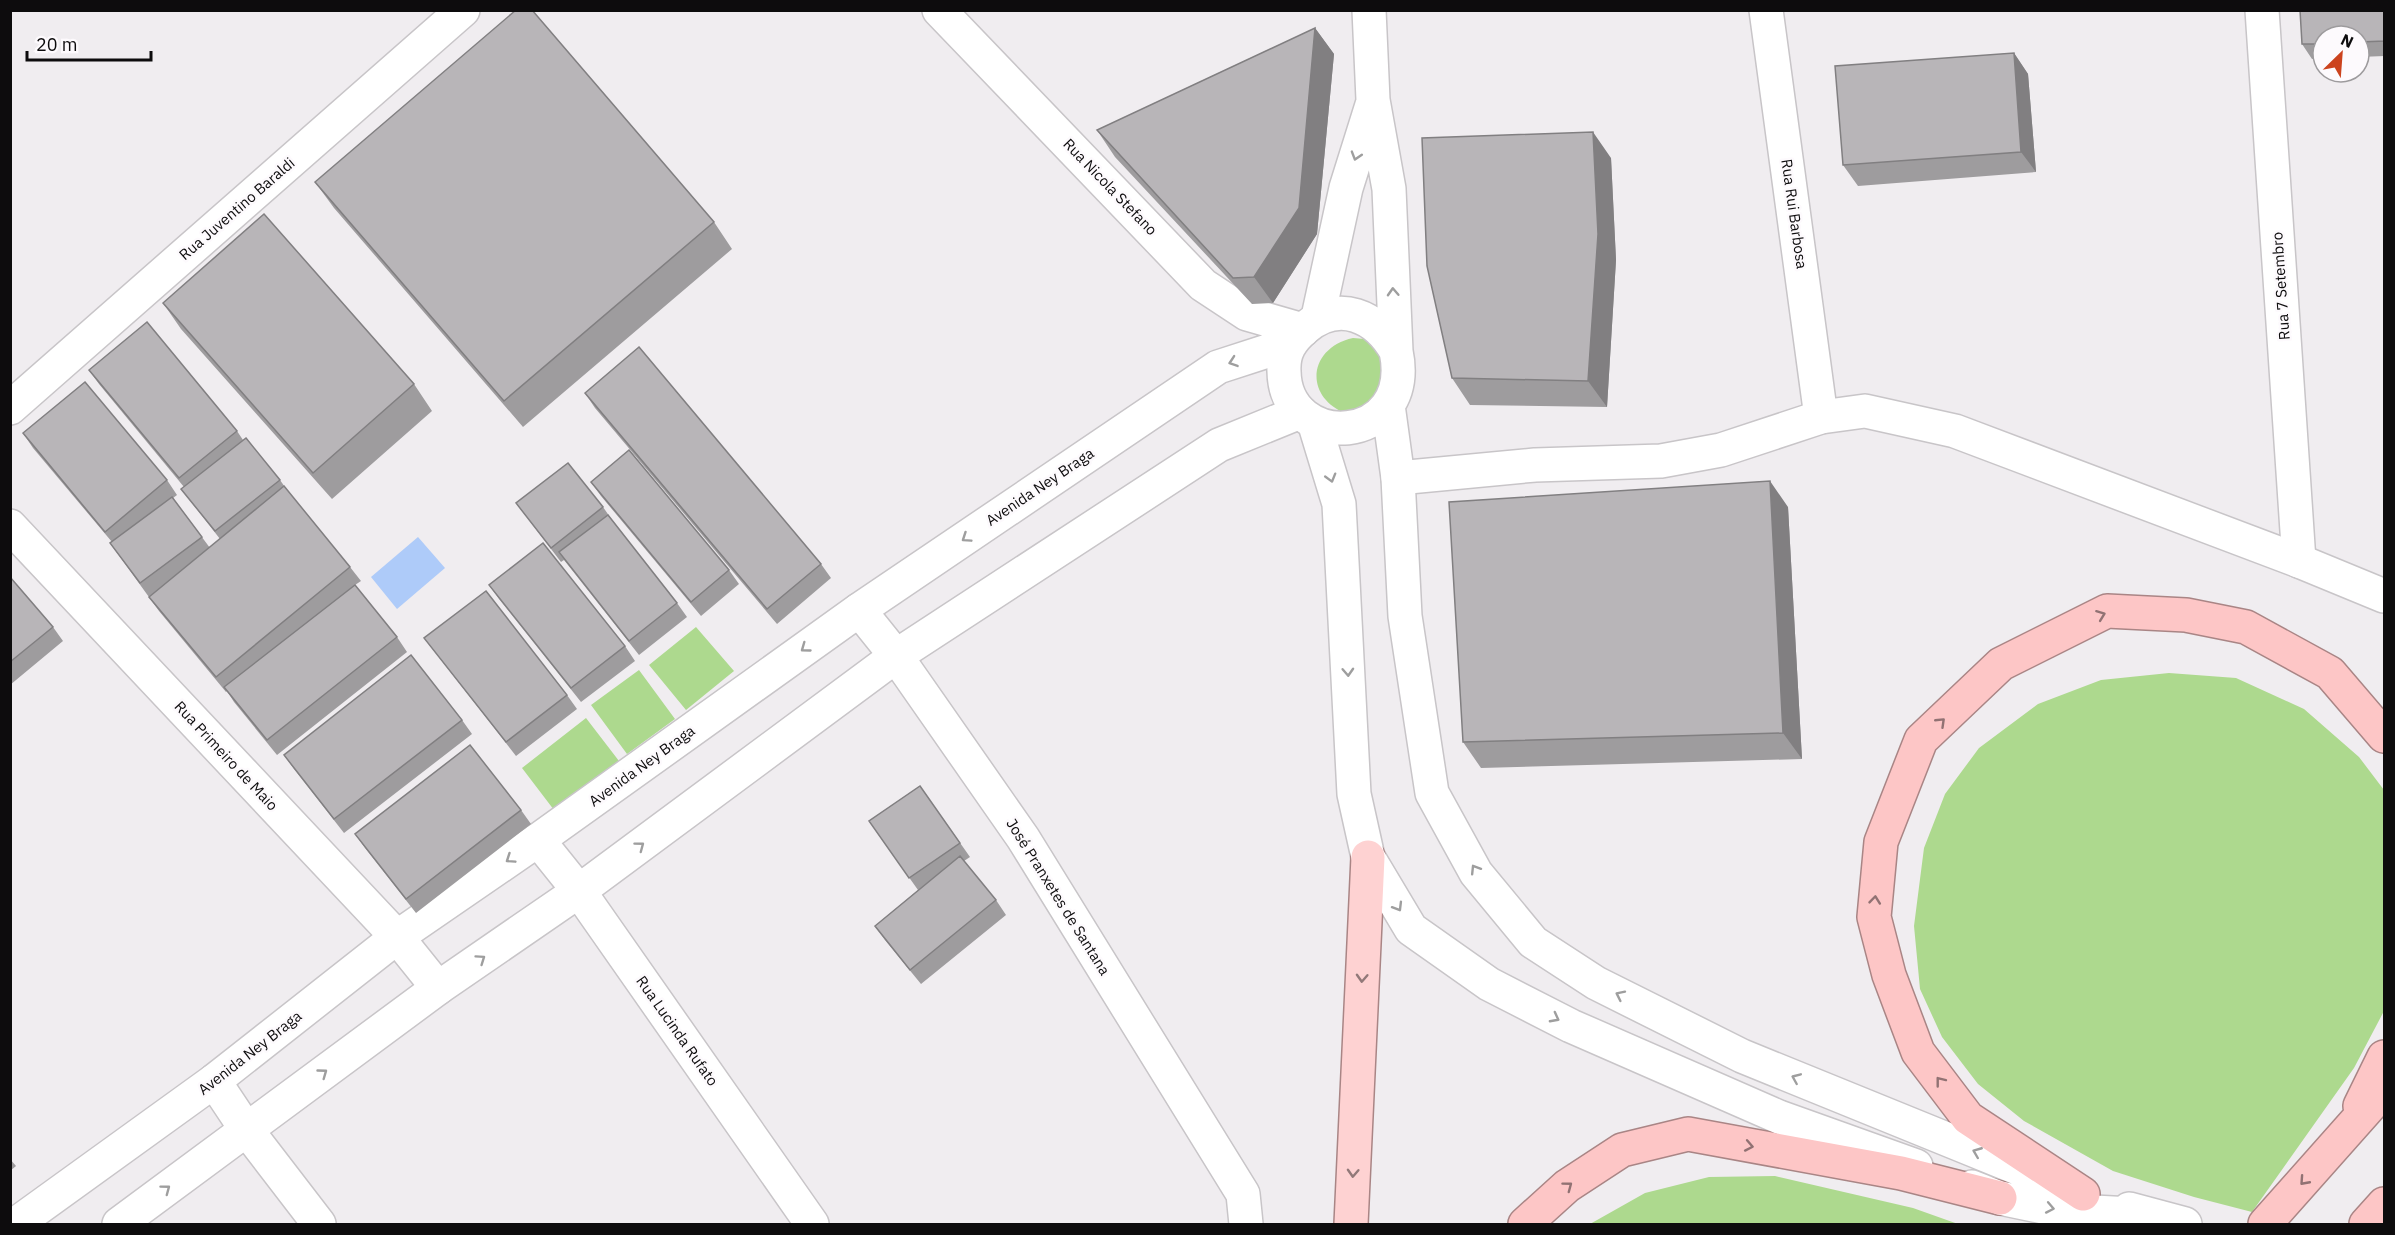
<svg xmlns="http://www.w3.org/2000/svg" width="2395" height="1235" font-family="'IBM Plex Sans',sans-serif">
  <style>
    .green { fill: #add98e }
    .water { fill: #aecbf9 }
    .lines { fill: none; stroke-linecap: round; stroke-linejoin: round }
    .minor-casing { stroke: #c8c5c8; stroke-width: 36 }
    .tertiary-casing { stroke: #c8c5c8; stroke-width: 36 }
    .secondary-casing { stroke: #c8c5c8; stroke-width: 36 }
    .trunk-casing { stroke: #a98585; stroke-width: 36 }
    .motorway-casing { stroke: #a98585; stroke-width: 36 }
    .minor { stroke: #fff; stroke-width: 33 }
    .tertiary { stroke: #fff; stroke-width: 33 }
    .secondary { stroke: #fff; stroke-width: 33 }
    .trunk { stroke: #fed2d2; stroke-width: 33 }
    .motorway { stroke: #fdc6c6; stroke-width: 33 }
    .wall { fill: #9e9c9e }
    .shaded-wall { fill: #817f81 }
    .building { fill: #b8b5b8; stroke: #817f81; stroke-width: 1.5 }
    .oneway { stroke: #9e9e9e }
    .oneway2 { stroke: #917273 }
    .oneway3 { stroke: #927979 }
    .labels { text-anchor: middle; stroke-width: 5; stroke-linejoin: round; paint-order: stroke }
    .street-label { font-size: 15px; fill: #0d0c0d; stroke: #fdfafd }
  </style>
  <rect width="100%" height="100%" fill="#f0edf0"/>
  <path class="green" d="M 1353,338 L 1365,339 L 1385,351 L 1389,397 L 1347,414 C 1303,397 1308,348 1353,338 Z
    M 696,627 L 734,671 L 686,710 L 649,665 Z
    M 639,670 L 675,719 L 627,754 L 591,705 Z
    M 2169,673 L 2236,678 L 2304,709 L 2359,757 L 2384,790 L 2384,1011 L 2354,1068 L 2252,1212 L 2194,1197 L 2113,1171 L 2024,1121 L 1978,1084 L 1942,1037 L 1920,989 L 1914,926 L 1924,848 L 1945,794 L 1979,748 L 2038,704 L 2101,680 Z
    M 586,718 L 619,761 L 554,810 L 522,768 Z
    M 1775,1176 L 1913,1208 L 1958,1224 L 1590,1224 L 1645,1193 L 1709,1177 Z"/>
  <path class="water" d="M 418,537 L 445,568 L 397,609 L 371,577 Z"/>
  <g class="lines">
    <g class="minor-casing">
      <path id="minor" d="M 1766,10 L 1821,417
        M 2262,10 L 2299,561
        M 10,408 L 463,10
        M 10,526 L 397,937 L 438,988
        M 859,610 L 896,656 L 1023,838 L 1243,1194 L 1246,1224
        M 538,840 L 579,891 L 812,1224
        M 214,1081 L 246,1129 L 319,1224"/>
    </g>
    <g class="tertiary-casing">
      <path id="tertiary" d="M 939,10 L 1203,285 L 1247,314 L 1303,330
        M 1398,478 L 1535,465 L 1661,461 L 1721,450 L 1821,417 L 1865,411 L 1955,431 L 2299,561 L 2384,596
        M 16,1224 L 214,1081 L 397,937 L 538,840 L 859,610 L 1218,367 L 1289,344
        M 119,1224 L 438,988 L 579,891 L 896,656 L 1219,445 L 1300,412"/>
    </g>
    <g class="secondary-casing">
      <path id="secondary" d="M 1369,10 L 1373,100 L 1389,189 L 1396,351 C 1416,447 1285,453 1284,371 C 1283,352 1291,340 1305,328 C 1339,299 1376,316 1396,351
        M 1318,317 L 1346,188 L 1372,105
        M 1388,405 L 1398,478 L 1405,616 L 1432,793 L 1476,873 L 1533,942 L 1596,983 L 1742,1056 L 2052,1182
        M 1314,422 L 1339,504 L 1354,794 L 1368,857 L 1411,929 L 1489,984 L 1571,1026 L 1779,1117 L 1916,1166
        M 1972,1187 L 2000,1198 L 2057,1210 L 2150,1215
        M 2129,1209 L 2185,1224"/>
    </g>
    <g class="trunk-casing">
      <path id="trunk" d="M 1351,1224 L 1368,857"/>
    </g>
    <g class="motorway-casing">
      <path id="motorway" d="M 2360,1106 L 2384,1057
        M 2083,1194 L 1968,1118 L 1918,1052 L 1889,975 L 1874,917 L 1881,842 L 1921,740 L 2001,664 L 2107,611 L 2186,615 L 2246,627 L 2330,673 L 2384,736
        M 1525,1224 L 1567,1186 L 1622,1150 L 1688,1134 L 1901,1173 L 2000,1198
        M 2265,1224 L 2384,1090
        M 2366,1224 L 2384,1204"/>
    </g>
    <use href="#minor" class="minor"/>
    <use href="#tertiary" class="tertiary"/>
    <use href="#secondary" class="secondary"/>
    <use href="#trunk" class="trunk"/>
    <use href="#motorway" class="motorway"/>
  </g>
  <path class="wall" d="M 2385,10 L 2385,56 L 2359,57 L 2359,36 L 2323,36 L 2323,58 L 2312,59 L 2302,44 Z
    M 1315,28 L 1334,54 L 1317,234 L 1273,303 L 1252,304 L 1115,157 L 1097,130 Z
    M 2014,53 L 2028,74 L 2036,172 L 1858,186 L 1843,165 Z
    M 1611,158 L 1616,260 L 1607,407 L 1470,405 L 1452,378 Z
    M 315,182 L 714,222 L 732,249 L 523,427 L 334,208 Z
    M 163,303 L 414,384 L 432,411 L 332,499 L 181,329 Z
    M 89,370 L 237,431 L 243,440 L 280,480 L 287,490 L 350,567 L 361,581 L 355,585 L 397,637 L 407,652 L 277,755 L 234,702 L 227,691 L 226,692 L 159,611 L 110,543 L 112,542 L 33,448 L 23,433 L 167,480 L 177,495 L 173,498 L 210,548 L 220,539 L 192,503 L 181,489 L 184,487 L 99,384 Z
    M 585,393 L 821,564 L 831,578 L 777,624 L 595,408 Z
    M 591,482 L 729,570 L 739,584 L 701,616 L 601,496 Z
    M 516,503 L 603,507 L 612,520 L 677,603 L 687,617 L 639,655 L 564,560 L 561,562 Z
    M 1788,507 L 1802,759 L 1481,768 L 1463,742 Z
    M 10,577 L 53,627 L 63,641 L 10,685 Z
    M 489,585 L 625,646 L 635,661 L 581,702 L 499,599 Z
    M 424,638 L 567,695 L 577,709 L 516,756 L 435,652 Z
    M 462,720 L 472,734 L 344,833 L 294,769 L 284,755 Z
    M 920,786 L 970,857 L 964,861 L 996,900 L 1006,915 L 921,984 L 885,940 L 875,926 L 918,890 L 869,821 Z
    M 521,810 L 531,824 L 416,913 L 365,848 L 355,834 Z
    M 10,1159 L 16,1166 L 10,1171 Z"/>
  <path class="shaded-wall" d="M 1315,28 L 1334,54 L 1317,234 L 1273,303 L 1254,277 Z
    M 2014,53 L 2028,74 L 2036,172 L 2021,152 Z
    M 1593,132 L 1611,158 L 1616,260 L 1607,407 L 1588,381 Z
    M 1770,481 L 1788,507 L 1802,759 L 1783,733 Z"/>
  <path class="building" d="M 516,10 L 532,10 L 714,222 L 504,401 L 315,182 Z
    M 2300,10 L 2385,10 L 2385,41 L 2359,42 L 2359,36 L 2323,36 L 2323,44 L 2302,44 Z
    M 1315,28 L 1299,208 L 1254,277 L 1233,278 L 1097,130 Z
    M 2014,53 L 2021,152 L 1843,165 L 1835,66 Z
    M 1593,132 L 1598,234 L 1588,381 L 1452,378 L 1427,266 L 1422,138 Z
    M 264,214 L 414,384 L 313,473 L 163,303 Z
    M 147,322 L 237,431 L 179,478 L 89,370 Z
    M 639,347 L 821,564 L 767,609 L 585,393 Z
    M 85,382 L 167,480 L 105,532 L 23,433 Z
    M 246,438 L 280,480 L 215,531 L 181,489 Z
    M 629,450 L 729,570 L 691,602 L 591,482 Z
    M 568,463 L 603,507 L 551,548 L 516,503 Z
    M 1770,481 L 1783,733 L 1463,742 L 1449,502 Z
    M 284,486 L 350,567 L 216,677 L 149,597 Z
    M 172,497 L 202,537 L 140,583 L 110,543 Z
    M 608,515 L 677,603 L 629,641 L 559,552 Z
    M 543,543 L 625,646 L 571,688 L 489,585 Z
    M 10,577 L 53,627 L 10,662 Z
    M 355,585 L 397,637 L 267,740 L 224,687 Z
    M 486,591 L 567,695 L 506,742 L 424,638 Z
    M 411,655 L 462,720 L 334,819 L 284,755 Z
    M 470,745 L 521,810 L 406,899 L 355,834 Z
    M 920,786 L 960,843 L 909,878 L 869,821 Z
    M 960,856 L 996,900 L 910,970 L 875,926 Z"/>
  <defs><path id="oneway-chevron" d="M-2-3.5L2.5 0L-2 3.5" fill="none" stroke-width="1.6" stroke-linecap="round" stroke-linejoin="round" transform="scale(1.5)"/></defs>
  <g class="oneway">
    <use href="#oneway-chevron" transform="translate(1356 156) rotate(107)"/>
    <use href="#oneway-chevron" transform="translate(1393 292) rotate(-93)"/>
    <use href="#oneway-chevron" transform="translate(1233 362) rotate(161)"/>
    <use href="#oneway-chevron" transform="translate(1331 478) rotate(74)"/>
    <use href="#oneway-chevron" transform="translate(966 538) rotate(146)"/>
    <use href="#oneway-chevron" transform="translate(805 648) rotate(144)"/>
    <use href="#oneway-chevron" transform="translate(1348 672) rotate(87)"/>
    <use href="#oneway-chevron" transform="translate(640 846) rotate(-37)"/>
    <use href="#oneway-chevron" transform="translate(510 859) rotate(146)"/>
    <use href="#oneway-chevron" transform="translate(1475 869) rotate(-122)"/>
    <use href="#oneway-chevron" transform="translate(1398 907) rotate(59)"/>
    <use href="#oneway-chevron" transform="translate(481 959) rotate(-35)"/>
    <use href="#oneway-chevron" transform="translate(1620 995) rotate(-154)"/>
    <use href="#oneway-chevron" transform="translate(1555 1018) rotate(28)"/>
    <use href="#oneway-chevron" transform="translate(323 1073) rotate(-36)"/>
    <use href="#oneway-chevron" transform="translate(1796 1078) rotate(-157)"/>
    <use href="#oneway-chevron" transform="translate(1977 1152) rotate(-158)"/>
    <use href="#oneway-chevron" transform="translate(166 1189) rotate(-37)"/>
    <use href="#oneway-chevron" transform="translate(2050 1208) rotate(11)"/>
  </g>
  <g class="oneway2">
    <use href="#oneway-chevron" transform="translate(2101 615) rotate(-21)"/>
    <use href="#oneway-chevron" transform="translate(1941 722) rotate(-44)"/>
    <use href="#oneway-chevron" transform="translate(1875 900) rotate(-84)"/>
    <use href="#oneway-chevron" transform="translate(1940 1081) rotate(-128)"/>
    <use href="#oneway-chevron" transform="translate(1749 1146) rotate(11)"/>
    <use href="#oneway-chevron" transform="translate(2304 1181) rotate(132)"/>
    <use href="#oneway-chevron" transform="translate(1568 1186) rotate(-37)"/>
  </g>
  <g class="oneway3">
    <use href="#oneway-chevron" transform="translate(1362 978) rotate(93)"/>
    <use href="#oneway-chevron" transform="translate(1353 1173) rotate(93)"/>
  </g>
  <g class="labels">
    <g class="street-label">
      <text transform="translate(1110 187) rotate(46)" y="5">Rua Nicola Stefano</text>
      <text transform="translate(237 209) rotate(-41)" y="5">Rua Juventino Baraldi</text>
      <text transform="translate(1794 214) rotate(82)" y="5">Rua Rui Barbosa</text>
      <text transform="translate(2281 286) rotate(-94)" y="5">Rua 7 Setembro</text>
      <text transform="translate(1040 487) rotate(-34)" y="5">Avenida Ney Braga</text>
      <text transform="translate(226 756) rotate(47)" y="5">Rua Primeiro de Maio</text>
      <text transform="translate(642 766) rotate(-36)" y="5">Avenida Ney Braga</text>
      <text transform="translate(1058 897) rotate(58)" y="5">José Pranxetes de Santana</text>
      <text transform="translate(677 1031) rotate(55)" y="5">Rua Lucinda Rufato</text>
      <text transform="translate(250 1053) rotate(-38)" y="5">Avenida Ney Braga</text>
    </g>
  </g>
  <rect width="2395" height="1235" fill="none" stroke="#0d0c0d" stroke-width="24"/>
  <g transform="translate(2341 54) rotate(25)"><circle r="28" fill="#fdfafd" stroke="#9d9b9d" stroke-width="1.5"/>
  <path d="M0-4.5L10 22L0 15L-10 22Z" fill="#cc431e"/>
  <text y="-9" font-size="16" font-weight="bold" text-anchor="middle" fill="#0d0c0d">N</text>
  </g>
  <path d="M27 51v9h124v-9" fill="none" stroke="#0d0c0d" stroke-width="3"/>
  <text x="36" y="51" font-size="18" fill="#0d0c0d" stroke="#fdfafd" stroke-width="4.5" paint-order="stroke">20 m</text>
</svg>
